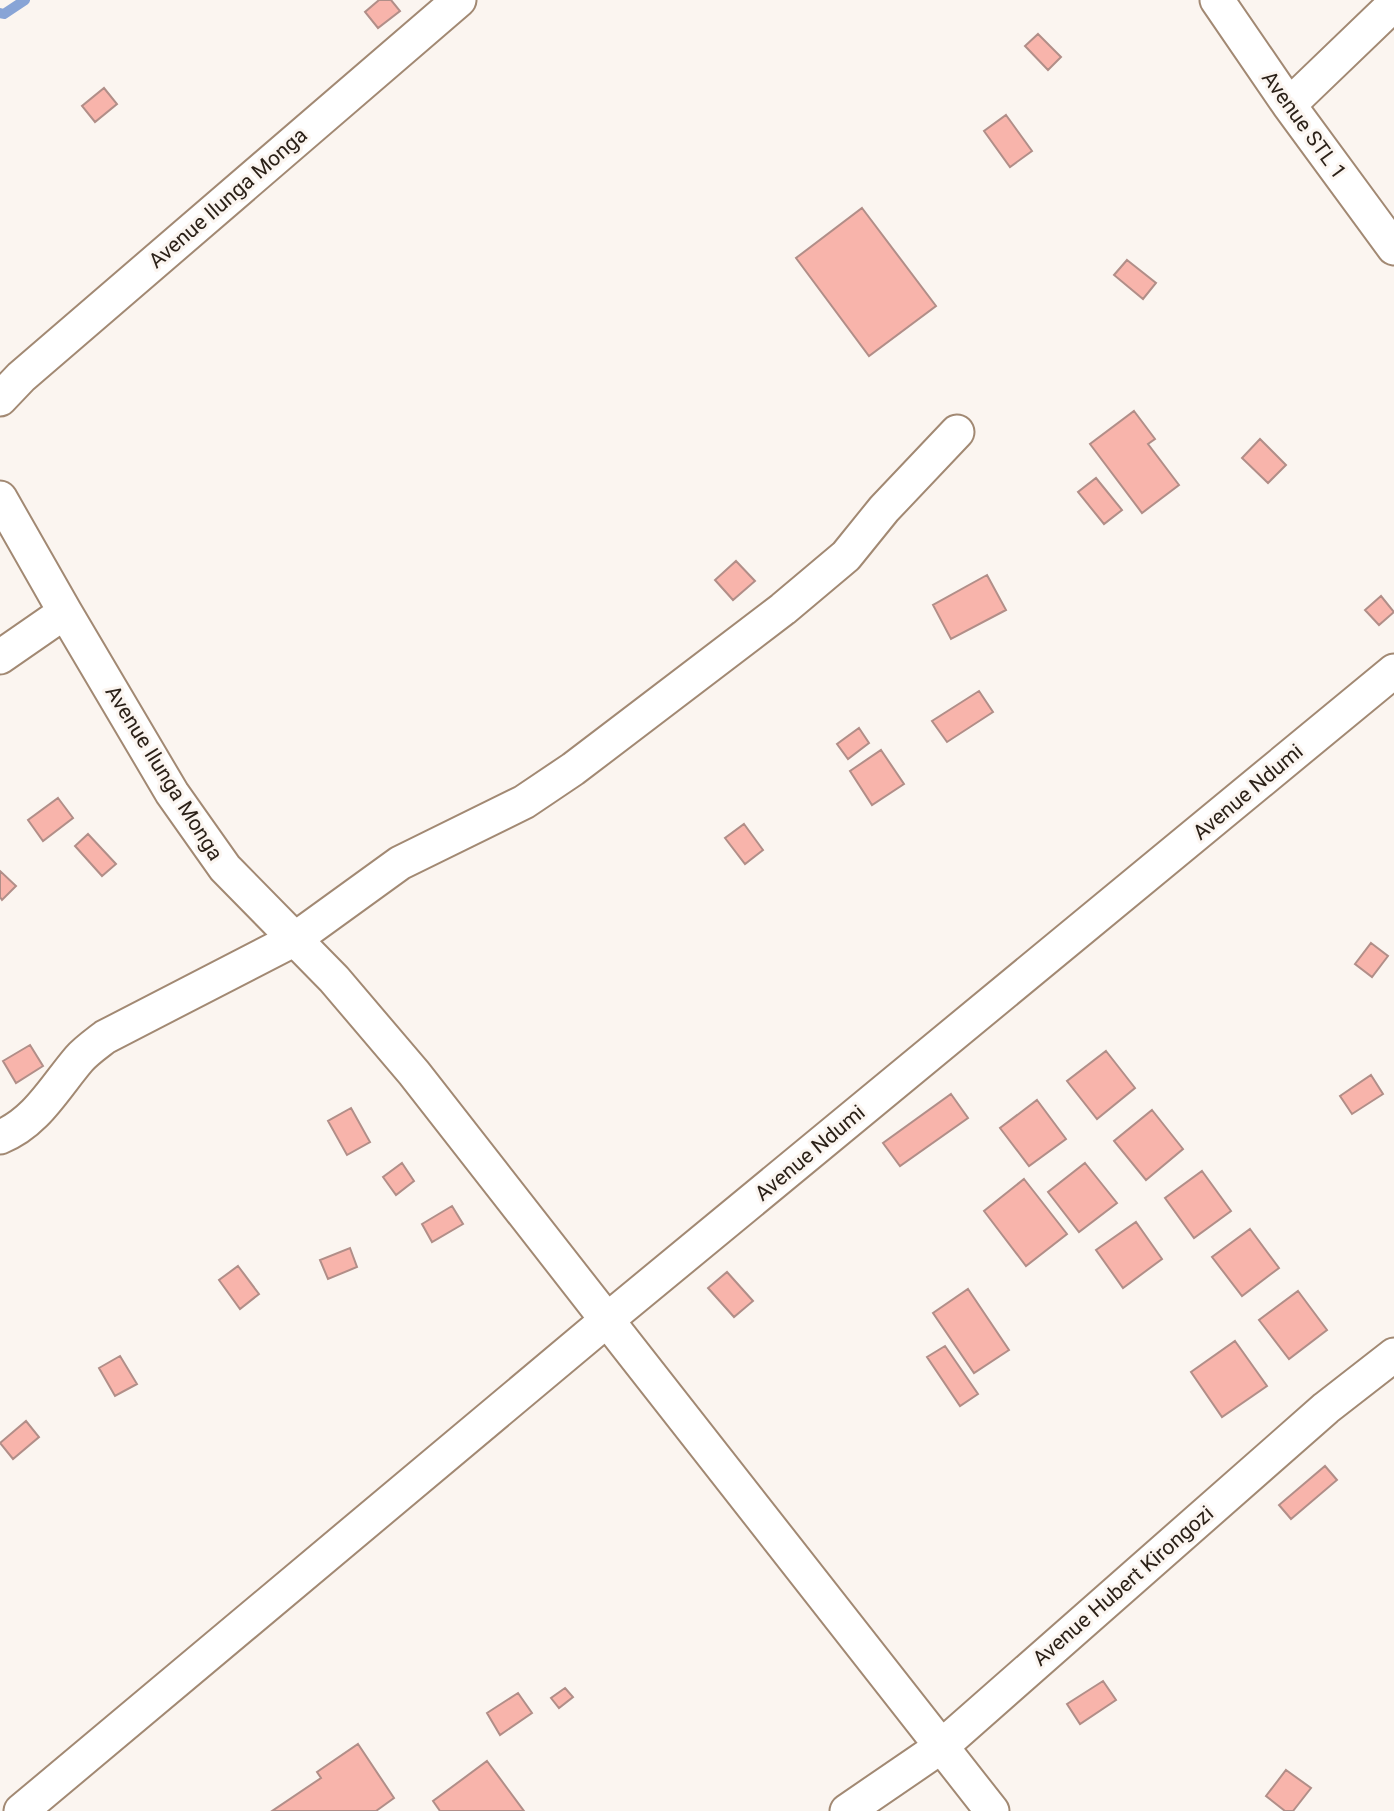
<svg xmlns="http://www.w3.org/2000/svg" width="1394" height="1811" font-family="Roboto,sans-serif">
  <style>
    .lines { fill: none; stroke-linecap: round; stroke-linejoin: round }
    .stream { stroke: #88a4d6; stroke-width: 10 }
    .building { fill: #f8b4ab; stroke: #b18e88; stroke-width: 2 }
    .minor-casing { stroke: #a28973; stroke-width: 37 }
    .minor { stroke: #fff; stroke-width: 33 }
    .labels { text-anchor: middle; stroke-width: 6; stroke-linejoin: round; paint-order: stroke }
    .street-label { font-size: 21px; fill: #2b2118; stroke: #fbf5f0 }
  </style>
  <rect width="100%" height="100%" fill="#fbf5f0"/>
  <g class="lines">
    <path class="stream" d="M 0,13 L 4,14 L 25,0"/>
  </g>
  <path class="building" d="M 379,0 L 391,0 L 400,11 L 378,28 L 365,12 Z
    M 1038,34 L 1061,57 L 1048,70 L 1025,46 Z
    M 104,88 L 117,104 L 95,122 L 82,106 Z
    M 1006,115 L 1032,151 L 1010,167 L 984,131 Z
    M 862,208 L 936,306 L 869,356 L 796,258 Z
    M 1127,260 L 1156,283 L 1143,299 L 1114,275 Z
    M 1134,411 L 1155,439 L 1148,444 L 1179,485 L 1142,513 L 1090,444 Z
    M 1260,439 L 1286,465 L 1268,483 L 1242,458 Z
    M 1096,478 L 1122,510 L 1104,524 L 1078,492 Z
    M 736,561 L 755,581 L 733,600 L 715,580 Z
    M 987,575 L 1006,610 L 951,639 L 933,605 Z
    M 1381,596 L 1394,612 L 1379,625 L 1365,610 Z
    M 979,691 L 993,712 L 947,742 L 932,721 Z
    M 859,728 L 869,743 L 848,759 L 837,744 Z
    M 881,750 L 904,784 L 872,805 L 850,771 Z
    M 58,798 L 73,818 L 43,841 L 28,820 Z
    M 744,824 L 763,850 L 745,864 L 725,838 Z
    M 88,834 L 116,864 L 102,876 L 75,846 Z
    M 0,871 L 16,886 L 2,900 L 0,897 Z
    M 1371,943 L 1388,956 L 1372,977 L 1355,964 Z
    M 30,1045 L 43,1066 L 16,1083 L 3,1061 Z
    M 1106,1051 L 1135,1088 L 1097,1119 L 1067,1081 Z
    M 1371,1075 L 1383,1094 L 1352,1114 L 1340,1096 Z
    M 951,1094 L 968,1118 L 900,1166 L 883,1143 Z
    M 1037,1100 L 1066,1139 L 1029,1166 L 1000,1128 Z
    M 351,1108 L 370,1142 L 347,1155 L 328,1121 Z
    M 1152,1110 L 1183,1149 L 1146,1180 L 1114,1141 Z
    M 402,1163 L 414,1181 L 396,1195 L 383,1177 Z
    M 1085,1163 L 1117,1203 L 1079,1232 L 1048,1192 Z
    M 1202,1171 L 1231,1211 L 1194,1238 L 1165,1198 Z
    M 1024,1179 L 1067,1234 L 1026,1266 L 984,1211 Z
    M 452,1206 L 463,1224 L 432,1242 L 422,1224 Z
    M 1136,1222 L 1162,1259 L 1123,1288 L 1096,1250 Z
    M 1250,1229 L 1279,1268 L 1242,1296 L 1212,1257 Z
    M 350,1248 L 357,1267 L 328,1279 L 320,1260 Z
    M 238,1266 L 259,1294 L 240,1309 L 219,1280 Z
    M 727,1272 L 753,1301 L 734,1317 L 708,1288 Z
    M 968,1289 L 1009,1350 L 974,1373 L 933,1313 Z
    M 1298,1291 L 1327,1330 L 1289,1359 L 1259,1320 Z
    M 1235,1341 L 1267,1386 L 1222,1417 L 1191,1372 Z
    M 945,1346 L 978,1394 L 960,1406 L 927,1357 Z
    M 120,1356 L 137,1384 L 115,1396 L 99,1368 Z
    M 26,1421 L 39,1437 L 13,1459 L 0,1443 Z
    M 1325,1466 L 1337,1480 L 1291,1519 L 1279,1505 Z
    M 1103,1681 L 1116,1700 L 1080,1724 L 1067,1704 Z
    M 565,1688 L 573,1697 L 559,1708 L 551,1698 Z
    M 518,1693 L 532,1713 L 500,1735 L 487,1713 Z
    M 358,1744 L 394,1798 L 376,1811 L 272,1811 L 321,1778 L 317,1772 Z
    M 487,1761 L 524,1811 L 440,1811 L 433,1801 Z
    M 1286,1770 L 1311,1788 L 1293,1811 L 1285,1811 L 1266,1796 Z"/>
  <g class="lines">
    <g class="minor-casing">
      <path id="minor" d="M 1217,0 L 1289,105 L 1394,248
        M 1289,105 L 1394,4
        M 0,399 L 21,377 L 459,0
        M 0,498 L 65,612 L 172,793 L 225,868 L 334,979 L 414,1073 L 607,1320 L 1394,671
        M 0,657 L 65,612
        M 0,1137 C 36,1123 55,1087 79,1059 C 86,1051 96,1044 105,1037 L 295,939 L 400,863 L 524,802 L 573,769 L 783,609 L 846,556 L 884,509 L 957,432
        M 21,1811 L 607,1320 L 992,1811
        M 847,1811 L 942,1746 L 1326,1408 L 1394,1355"/>
    </g>
    <use href="#minor" class="minor"/>
  </g>
  <g class="labels">
    <g class="street-label">
      <text transform="translate(1304 125) rotate(54)" y="7">Avenue STL 1</text>
      <text transform="translate(228 198) rotate(-41)" y="7">Avenue Ilunga Monga</text>
      <text transform="translate(164 773) rotate(58)" y="7">Avenue Ilunga Monga</text>
      <text transform="translate(1248 792) rotate(-40)" y="7">Avenue Ndumi</text>
      <text transform="translate(810 1153) rotate(-40)" y="7">Avenue Ndumi</text>
      <text transform="translate(1123 1586) rotate(-41)" y="7">Avenue Hubert Kirongozi</text>
    </g>
  </g>
</svg>
